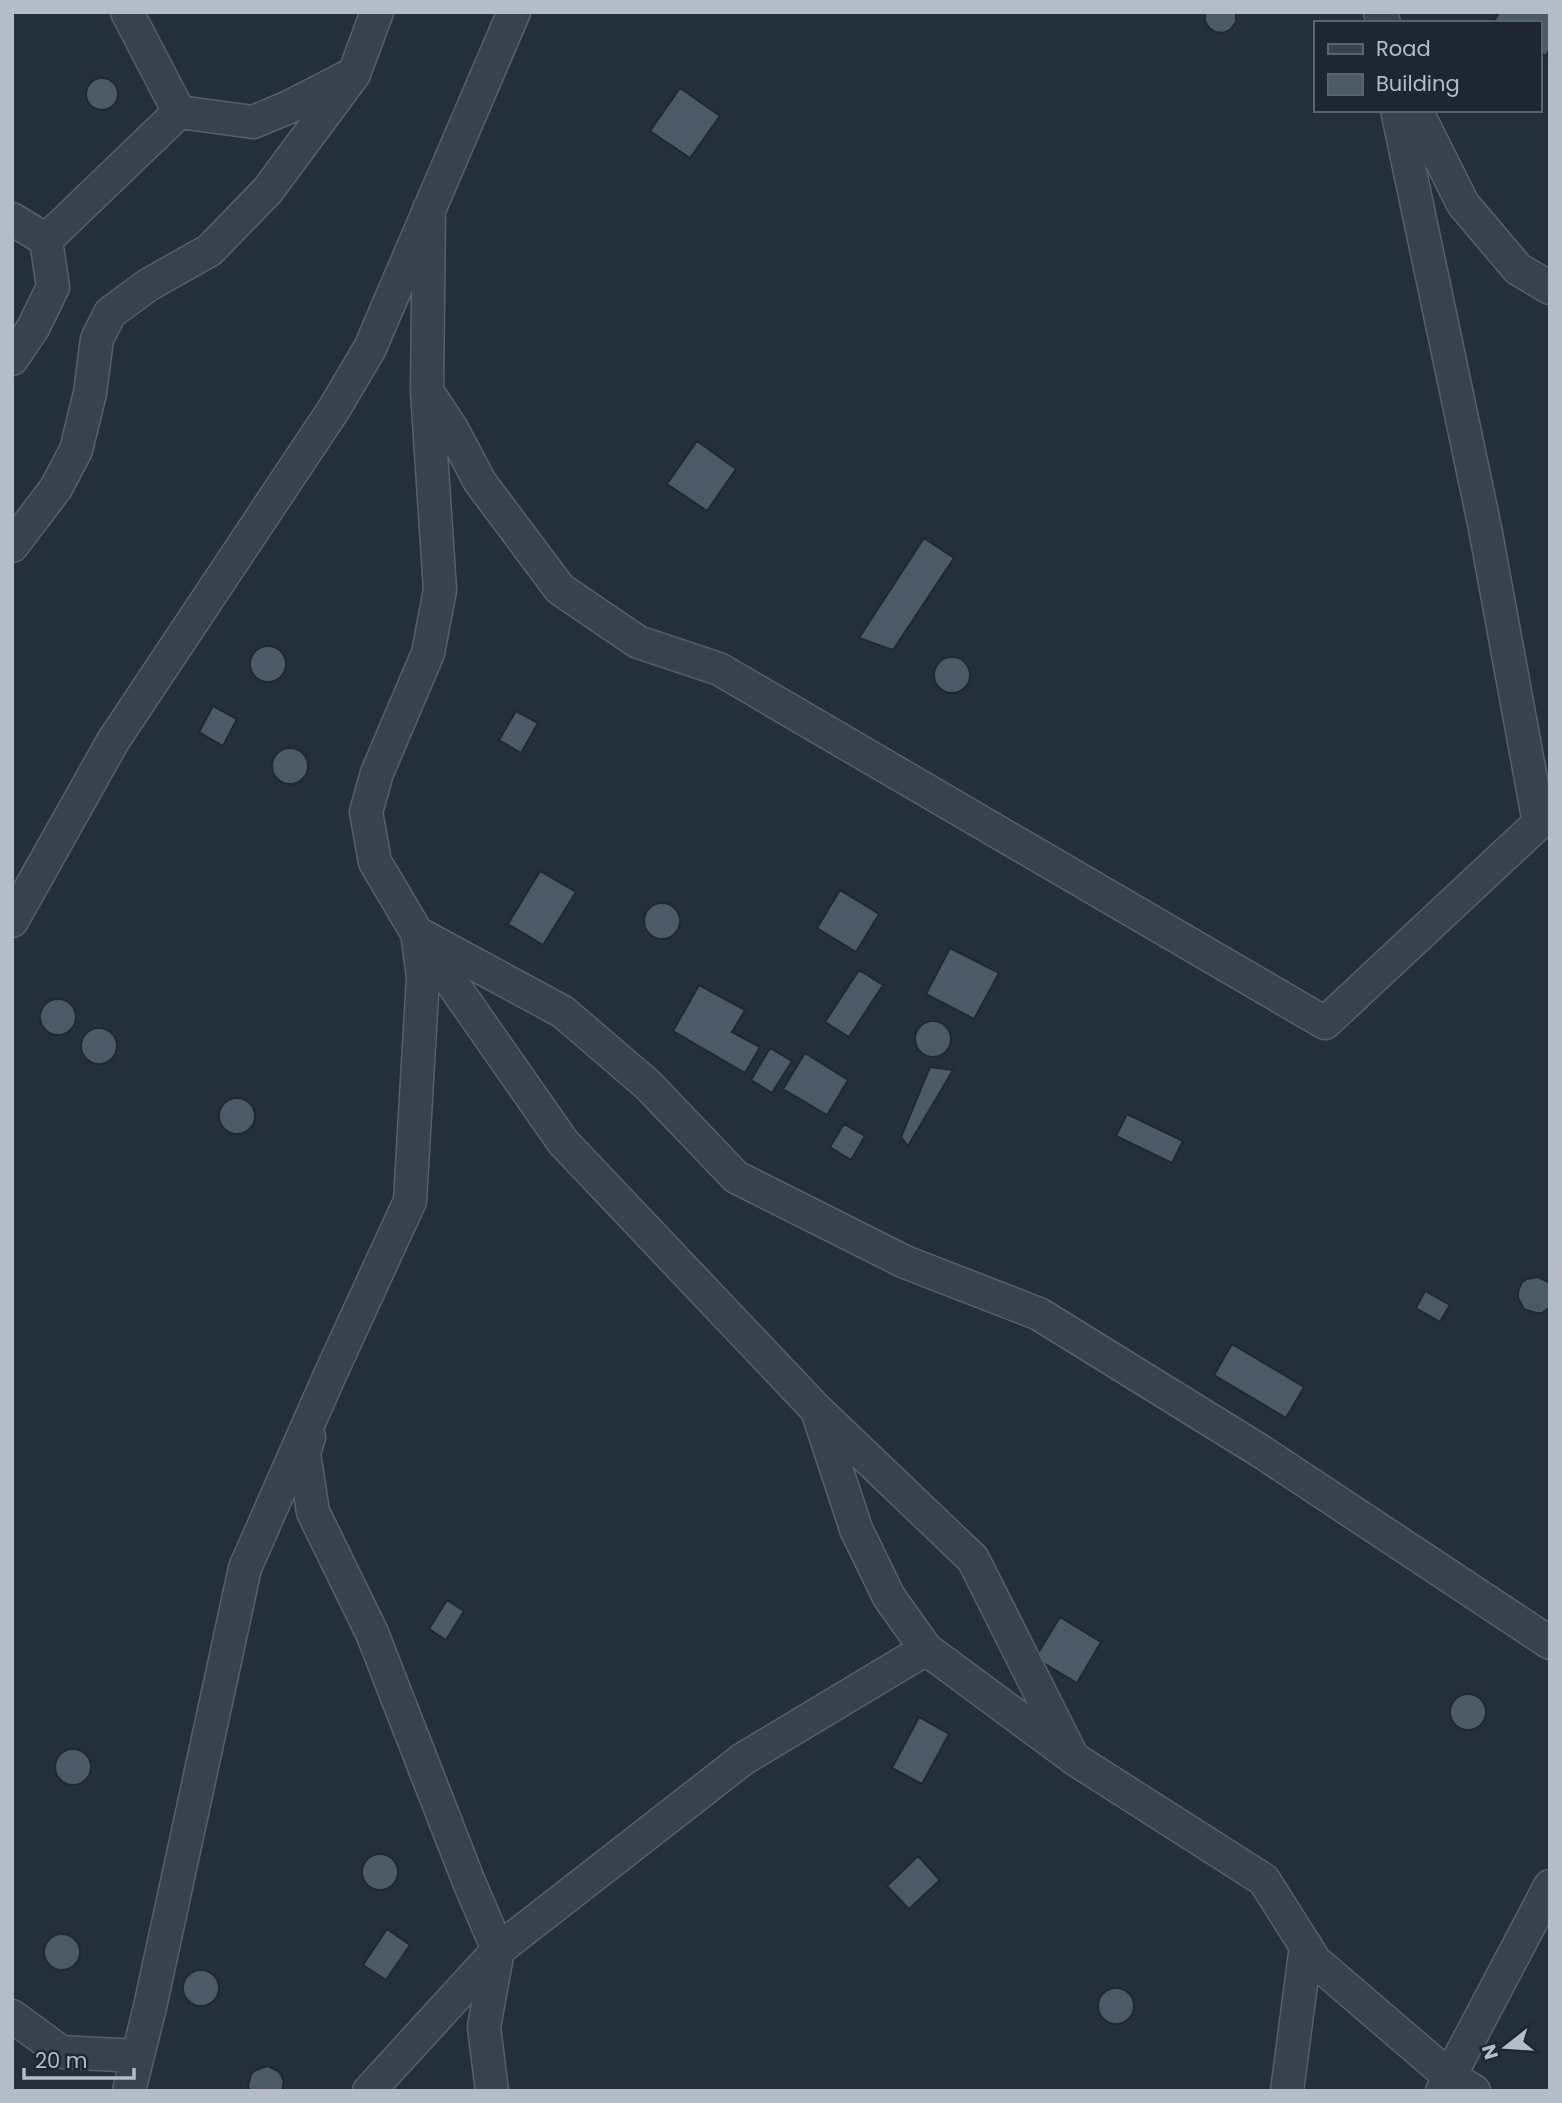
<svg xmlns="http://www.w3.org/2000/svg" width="1562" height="2103" font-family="Poppins,sans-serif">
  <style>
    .building { fill: #4c5a67; stroke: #1f2833; stroke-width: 2 }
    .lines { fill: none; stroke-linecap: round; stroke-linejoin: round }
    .minor-casing { stroke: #565f6a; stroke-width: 35 }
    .minor { stroke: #38414c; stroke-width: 32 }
  </style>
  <rect width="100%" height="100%" fill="#242f3c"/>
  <path class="building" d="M 1205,12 L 1236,12 L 1236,22 L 1230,30 L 1223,33 L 1216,32 L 1209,28 L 1205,21 Z
    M 1499,12 L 1550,12 L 1550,48 L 1546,56 L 1539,52 L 1539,23 L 1493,23 Z
    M86 94a16 16 0 1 1 32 0a16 16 0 1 1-32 0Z
    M 680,88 L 720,116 L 690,158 L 650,131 Z
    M 697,441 L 736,469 L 707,511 L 667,484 Z
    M 924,538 L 954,558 L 893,650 L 859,638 Z
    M250 664a18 18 0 1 1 36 0a18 18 0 1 1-36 0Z
    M934 675a18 18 0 1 1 36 0a18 18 0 1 1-36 0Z
    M 213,706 L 237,719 L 223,746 L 199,732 Z
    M 516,711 L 538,723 L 521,753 L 499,740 Z
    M272 766a18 18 0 1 1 36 0a18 18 0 1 1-36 0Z
    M 540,871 L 576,892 L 543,945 L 508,924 Z
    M 840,890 L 879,914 L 856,952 L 817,928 Z
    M644 921a18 18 0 1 1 36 0a18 18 0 1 1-36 0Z
    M 950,948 L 999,973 L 974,1019 L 926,994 Z
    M 859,970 L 883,985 L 849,1037 L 825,1022 Z
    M 699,985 L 745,1010 L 732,1032 L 760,1047 L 745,1073 L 673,1031 Z
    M40 1017a18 18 0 1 1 36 0a18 18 0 1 1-36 0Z
    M915 1039a18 18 0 1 1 36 0a18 18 0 1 1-36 0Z
    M81 1046a18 18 0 1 1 36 0a18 18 0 1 1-36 0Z
    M 770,1048 L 792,1061 L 772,1093 L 751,1080 Z
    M 805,1053 L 848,1080 L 827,1115 L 783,1089 Z
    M 930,1067 L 953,1070 L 908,1146 L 901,1137 Z
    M219 1116a18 18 0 1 1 36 0a18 18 0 1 1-36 0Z
    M 1127,1114 L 1183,1141 L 1172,1163 L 1116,1136 Z
    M 844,1124 L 865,1136 L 851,1160 L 830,1147 Z
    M 1538,1277 L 1550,1283 L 1550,1307 L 1542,1313 L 1536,1313 L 1524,1309 L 1518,1298 L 1518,1292 L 1522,1282 L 1527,1279 Z
    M 1425,1291 L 1450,1305 L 1440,1322 L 1416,1308 Z
    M 1232,1344 L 1304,1387 L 1286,1418 L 1214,1375 Z
    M 447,1600 L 464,1611 L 446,1640 L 429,1629 Z
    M 1060,1617 L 1101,1642 L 1077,1683 L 1035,1658 Z
    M1450 1712a18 18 0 1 1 36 0a18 18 0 1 1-36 0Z
    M 919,1717 L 949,1734 L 922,1784 L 892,1768 Z
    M55 1767a18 18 0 1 1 36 0a18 18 0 1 1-36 0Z
    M362 1872a18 18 0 1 1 36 0a18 18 0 1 1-36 0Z
    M 918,1856 L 940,1880 L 909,1909 L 887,1886 Z
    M 387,1929 L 410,1945 L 386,1980 L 363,1965 Z
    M44 1952a18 18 0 1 1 36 0a18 18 0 1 1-36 0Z
    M183 1988a18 18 0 1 1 36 0a18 18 0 1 1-36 0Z
    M1098 2006a18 18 0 1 1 36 0a18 18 0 1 1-36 0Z
    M 267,2066 L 278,2071 L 281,2075 L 284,2081 L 282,2091 L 250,2091 L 248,2086 L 251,2074 L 256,2070 Z"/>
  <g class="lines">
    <g class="minor-casing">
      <path id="minor" d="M 127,12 L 179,112
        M 1380,12 L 1384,23
        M 1416,110 L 1463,204 L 1518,269 L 1550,288
        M 12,219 L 46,240
        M 12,359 L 33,328 L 53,287 L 46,240 L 179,112 L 253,122 L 289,107 L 345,78
        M 427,391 L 452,429 L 480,482 L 560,589 L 638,642 L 719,669 L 1325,1023 L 1539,823 L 1485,528 L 1397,110
        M 12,546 L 56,488 L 76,450 L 90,393 L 97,339 L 110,313 L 148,285 L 210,250 L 268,190 L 354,74 L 377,12
        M 12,921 L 113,741 L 334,409 L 370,348 L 514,12
        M 421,935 L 563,1012 L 648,1085 L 736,1177 L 905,1262 L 1039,1314 L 1262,1452 L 1550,1643
        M 420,937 L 563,1142 L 816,1409 L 973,1559 L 1073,1758 L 1264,1880 L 1315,1961 L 1449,2076 L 1474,2091
        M 818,1413 L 856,1529 L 889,1597 L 926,1649 L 1068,1754
        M 309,1437 L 304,1453 L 313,1512 L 372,1633 L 469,1882 L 498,1950 L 484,2027 L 492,2091
        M 12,2016 L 61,2052 L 137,2056
        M 129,2091 L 150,2007 L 245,1568 L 329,1377 L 410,1201 L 423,977 L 417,933 L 375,862 L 366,812 L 377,773 L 428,653 L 440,590 L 427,391 L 429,209
        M 369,2091 L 498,1950 L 743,1759 L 926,1649
        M 1287,2091 L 1306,1946
        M 1442,2091 L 1550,1886"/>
    </g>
    <use href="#minor" class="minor"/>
  </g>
  <rect width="1562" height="2103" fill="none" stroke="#b3bcc7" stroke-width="28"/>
  <rect x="1314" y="21" width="228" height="91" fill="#1d2631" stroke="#59626d" stroke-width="2"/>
  <rect x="1328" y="44" width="35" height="10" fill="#38414c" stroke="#59626d" stroke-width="2"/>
  <text x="1376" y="56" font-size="21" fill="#b3bcc7">Road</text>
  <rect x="1328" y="74" width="35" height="21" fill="#4c5a67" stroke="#59626d" stroke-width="2"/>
  <text x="1376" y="91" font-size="21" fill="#b3bcc7">Building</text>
  <g transform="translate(1506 2047) rotate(253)" stroke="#1d2631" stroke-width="5" paint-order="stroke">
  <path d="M0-5L12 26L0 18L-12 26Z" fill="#b3bcc7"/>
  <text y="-10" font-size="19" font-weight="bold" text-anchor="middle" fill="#b3bcc7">N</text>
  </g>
  <path d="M24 2068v10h110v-10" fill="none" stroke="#b3bcc7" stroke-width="3.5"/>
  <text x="35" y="2068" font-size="21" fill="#b3bcc7" stroke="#1d2631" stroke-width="5" paint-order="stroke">20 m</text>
</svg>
